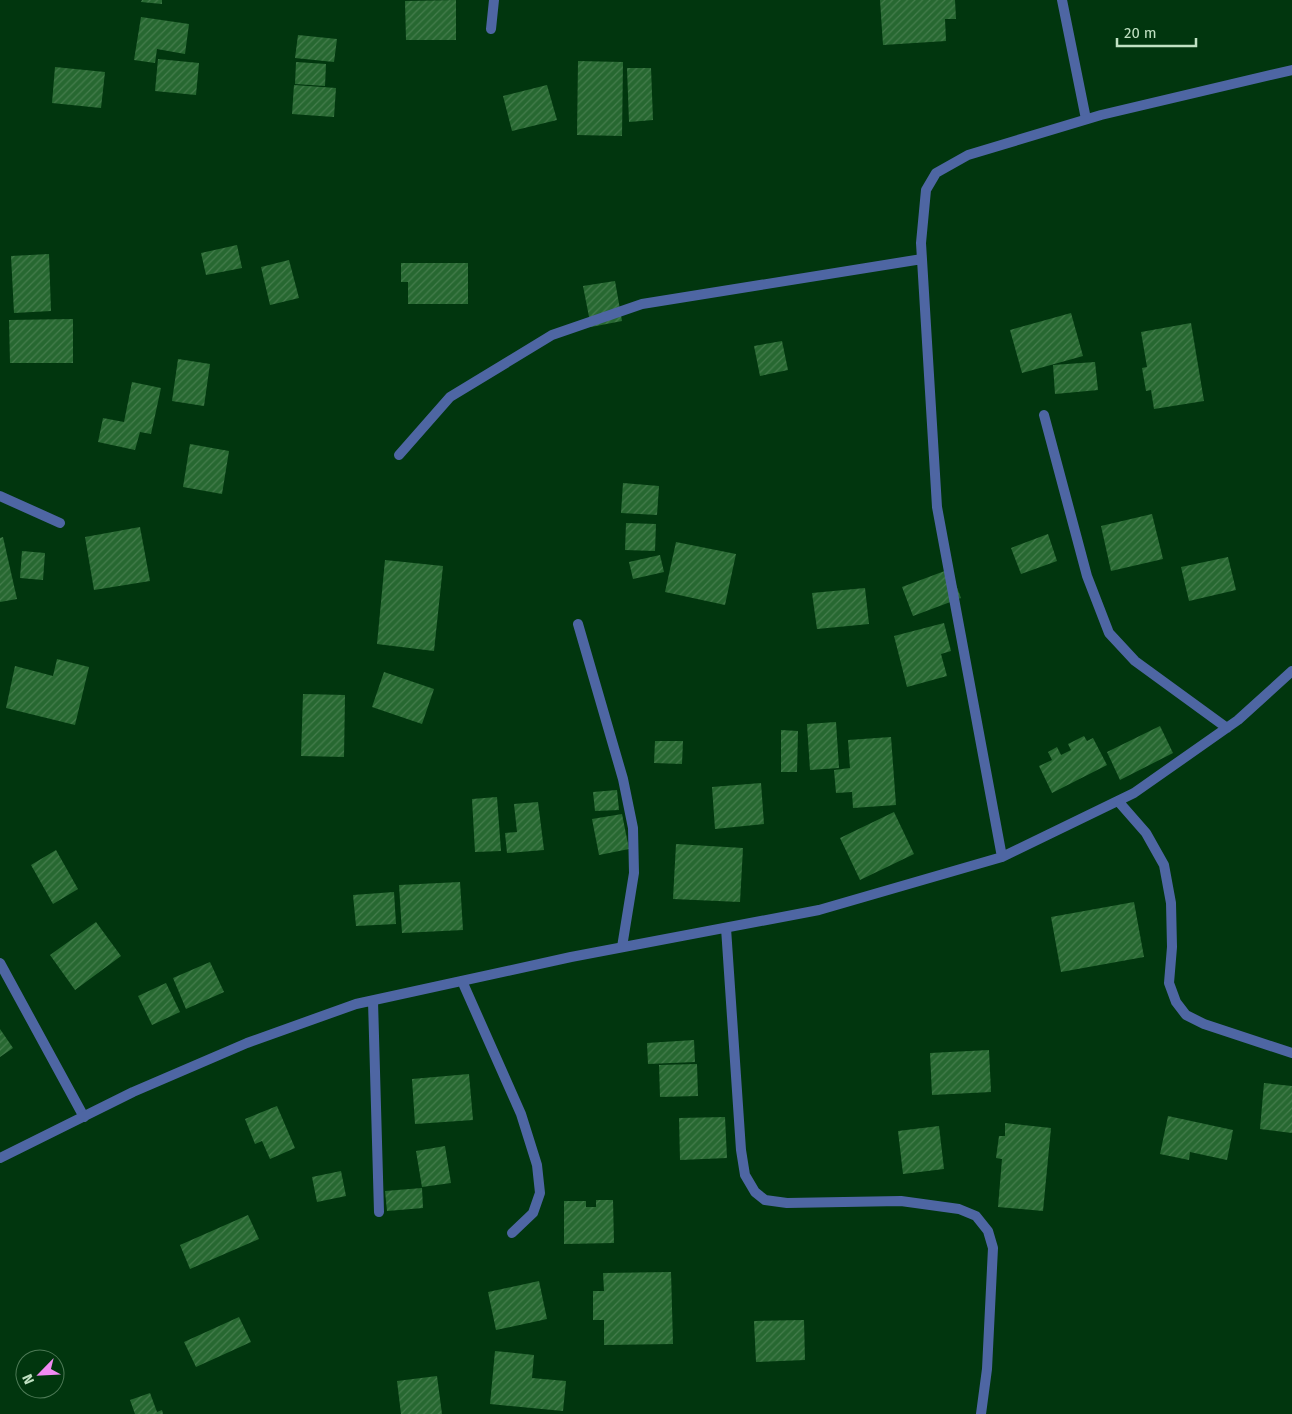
<svg xmlns="http://www.w3.org/2000/svg" width="1292" height="1414" font-family="'Fira Sans',sans-serif">
  <style>
    .building { fill: url(#building-hatch) }
    .lines { fill: none; stroke-linecap: round; stroke-linejoin: round }
    .lane { stroke: #4e66a3; stroke-width: 10 }
    .street { stroke: #4e66a3; stroke-width: 10 }
  </style>
  <defs>
    <pattern id="building-hatch" width="6" height="6" patternUnits="userSpaceOnUse" patternTransform="scale(1.25)"><rect width="6" height="6" fill="#276831"/><path d="M-1 1l2-2M0 6l6-6M5 7l2-2" fill="none" stroke="#457d4d"/></pattern>
  </defs>
  <rect width="100%" height="100%" fill="#01360e"/>
  <path class="building" d="M 142,0 L 162,0 L 162,4 L 141,2 Z
    M 456,0 L 456,40 L 406,40 L 405,1 Z
    M 880,0 L 955,0 L 956,19 L 945,19 L 946,41 L 883,45 Z
    M 141,17 L 189,24 L 185,54 L 157,49 L 155,63 L 134,60 Z
    M 298,35 L 337,39 L 334,62 L 295,58 Z
    M 158,59 L 199,63 L 196,95 L 155,91 Z
    M 578,61 L 623,62 L 622,136 L 577,135 Z
    M 296,62 L 326,64 L 325,86 L 295,84 Z
    M 55,67 L 105,72 L 101,108 L 52,103 Z
    M 627,68 L 651,68 L 653,120 L 629,122 Z
    M 294,85 L 336,88 L 334,117 L 292,114 Z
    M 547,85 L 557,120 L 512,131 L 503,96 Z
    M 237,245 L 242,268 L 206,275 L 201,253 Z
    M 49,254 L 51,311 L 14,313 L 11,256 Z
    M 289,260 L 299,298 L 270,305 L 261,267 Z
    M 401,263 L 468,263 L 468,304 L 408,304 L 408,282 L 401,282 Z
    M 615,281 L 622,321 L 591,327 L 583,286 Z
    M 1071,313 L 1083,356 L 1022,373 L 1010,330 Z
    M 73,319 L 73,363 L 10,363 L 9,320 Z
    M 1191,323 L 1204,401 L 1154,409 L 1151,390 L 1146,391 L 1142,368 L 1147,367 L 1141,332 Z
    M 782,341 L 788,370 L 760,376 L 754,346 Z
    M 178,359 L 210,364 L 204,406 L 172,401 Z
    M 1095,362 L 1098,390 L 1055,394 L 1053,365 Z
    M 132,382 L 161,388 L 151,434 L 140,432 L 135,450 L 98,442 L 103,418 L 124,422 Z
    M 190,444 L 229,451 L 222,494 L 183,487 Z
    M 623,483 L 659,486 L 657,515 L 621,513 Z
    M 1152,514 L 1163,559 L 1111,571 L 1101,526 Z
    M 626,523 L 656,524 L 655,551 L 625,550 Z
    M 140,527 L 150,581 L 94,590 L 85,537 Z
    M 1048,534 L 1057,561 L 1021,574 L 1011,548 Z
    M 3,537 L 17,599 L 0,602 L 0,538 Z
    M 676,542 L 736,554 L 725,605 L 665,592 Z
    M 22,551 L 45,553 L 43,580 L 20,578 Z
    M 660,555 L 664,572 L 633,579 L 629,562 Z
    M 1228,557 L 1236,590 L 1189,601 L 1181,567 Z
    M 385,560 L 443,566 L 434,651 L 377,644 Z
    M 950,569 L 961,598 L 913,616 L 902,587 Z
    M 865,588 L 869,624 L 817,629 L 812,593 Z
    M 944,623 L 951,651 L 941,654 L 947,676 L 907,687 L 894,636 Z
    M 57,659 L 89,667 L 75,725 L 6,708 L 15,666 L 53,676 Z
    M 384,672 L 434,689 L 422,724 L 372,707 Z
    M 303,694 L 345,695 L 344,757 L 301,756 Z
    M 836,722 L 839,768 L 810,770 L 807,724 Z
    M 1160,726 L 1173,753 L 1120,780 L 1107,752 Z
    M 781,730 L 798,731 L 797,772 L 781,772 Z
    M 1084,736 L 1087,741 L 1093,738 L 1107,765 L 1052,793 L 1039,766 L 1052,760 L 1048,752 L 1057,747 L 1061,755 L 1071,750 L 1068,744 Z
    M 891,737 L 896,805 L 853,808 L 852,792 L 836,793 L 834,770 L 850,768 L 848,740 Z
    M 655,741 L 683,741 L 682,764 L 654,763 Z
    M 761,783 L 764,824 L 715,829 L 712,787 Z
    M 617,790 L 619,810 L 595,811 L 593,792 Z
    M 497,797 L 501,851 L 475,852 L 472,799 Z
    M 538,802 L 544,850 L 507,853 L 505,833 L 517,832 L 514,804 Z
    M 894,812 L 914,854 L 860,880 L 840,838 Z
    M 622,814 L 629,849 L 599,855 L 592,819 Z
    M 676,844 L 743,848 L 740,902 L 673,899 Z
    M 56,850 L 78,889 L 53,904 L 31,865 Z
    M 460,882 L 463,930 L 402,933 L 399,885 Z
    M 394,892 L 396,924 L 356,926 L 353,895 Z
    M 1134,902 L 1144,957 L 1061,972 L 1051,917 Z
    M 96,922 L 121,956 L 75,990 L 50,955 Z
    M 210,962 L 224,992 L 186,1009 L 173,978 Z
    M 166,983 L 180,1012 L 152,1025 L 138,996 Z
    M 0,1029 L 13,1048 L 0,1057 Z
    M 694,1040 L 695,1062 L 648,1064 L 647,1043 Z
    M 989,1050 L 991,1092 L 932,1095 L 930,1053 Z
    M 697,1064 L 698,1096 L 660,1097 L 659,1065 Z
    M 469,1074 L 473,1120 L 415,1124 L 412,1079 Z
    M 1264,1083 L 1292,1086 L 1292,1133 L 1260,1129 Z
    M 277,1106 L 295,1148 L 270,1159 L 262,1141 L 255,1144 L 245,1119 Z
    M 1168,1116 L 1233,1130 L 1227,1160 L 1190,1152 L 1189,1160 L 1160,1154 Z
    M 725,1117 L 727,1158 L 680,1160 L 679,1118 Z
    M 1005,1123 L 1051,1128 L 1043,1211 L 998,1207 L 1002,1159 L 996,1158 L 999,1136 L 1005,1136 Z
    M 939,1126 L 944,1169 L 903,1174 L 898,1131 Z
    M 445,1146 L 451,1183 L 422,1187 L 416,1151 Z
    M 341,1171 L 346,1196 L 317,1202 L 312,1177 Z
    M 422,1188 L 423,1208 L 387,1211 L 385,1191 Z
    M 596,1200 L 613,1200 L 614,1243 L 564,1244 L 564,1201 L 586,1201 L 586,1207 L 596,1207 Z
    M 248,1215 L 259,1239 L 190,1269 L 180,1245 Z
    M 671,1272 L 673,1344 L 604,1345 L 604,1320 L 593,1320 L 593,1291 L 604,1291 L 603,1273 Z
    M 539,1281 L 547,1319 L 496,1330 L 488,1292 Z
    M 239,1317 L 251,1342 L 196,1367 L 184,1342 Z
    M 804,1320 L 805,1360 L 756,1362 L 754,1321 Z
    M 495,1351 L 534,1355 L 532,1378 L 566,1381 L 563,1411 L 490,1404 Z
    M 437,1376 L 442,1414 L 401,1414 L 397,1381 Z
    M 150,1393 L 157,1412 L 162,1410 L 163,1414 L 135,1414 L 130,1400 Z"/>
  <g class="lines">
    <path class="lane" d="M 1062,0 L 1086,119
      M 491,29 L 494,0
      M 0,963 L 84,1117"/>
    <path class="street" d="M 1044,415 L 1087,576 L 1109,633 L 1135,661 L 1227,728
      M 399,455 L 450,397 L 552,335 L 642,304 L 922,259
      M 0,496 L 60,523
      M 578,624 L 623,779 L 633,828 L 634,873 L 622,947
      M 1118,801 L 1146,833 L 1164,865 L 1171,903 L 1172,947 L 1169,983 L 1176,1002 L 1186,1015 L 1204,1024 L 1292,1053
      M 1002,857 L 937,507 L 921,243 L 926,190 L 936,173 L 968,155 L 1101,115 L 1292,70
      M 726,928 L 741,1150 L 745,1175 L 755,1192 L 765,1200 L 787,1203 L 901,1201 L 959,1209 L 976,1216 L 988,1231 L 993,1248 L 987,1369 L 981,1414
      M 462,981 L 521,1114 L 537,1165 L 540,1193 L 533,1213 L 512,1233
      M 373,1001 L 379,1212
      M 0,1158 L 133,1092 L 247,1043 L 356,1004 L 571,957 L 819,910 L 1002,857 L 1134,793 L 1238,720 L 1292,671"/>
  </g>
  <g transform="translate(40 1374) rotate(246)"><circle r="24" fill="#01360e" stroke="#4d7a56"/>
  <path d="M0-4L9 19L0 12L-9 19Z" fill="#f28af3"/>
  <text y="-8" font-size="14" font-weight="bold" text-anchor="middle" fill="#c0e1c2">N</text>
  </g>
  <path d="M1117 38v8h79v-8" fill="none" stroke="#c0e1c2" stroke-width="2.5"/>
  <text x="1124" y="38" font-size="15" fill="#c0e1c2" stroke="#01360e" stroke-width="4" paint-order="stroke">20 m</text>
</svg>
